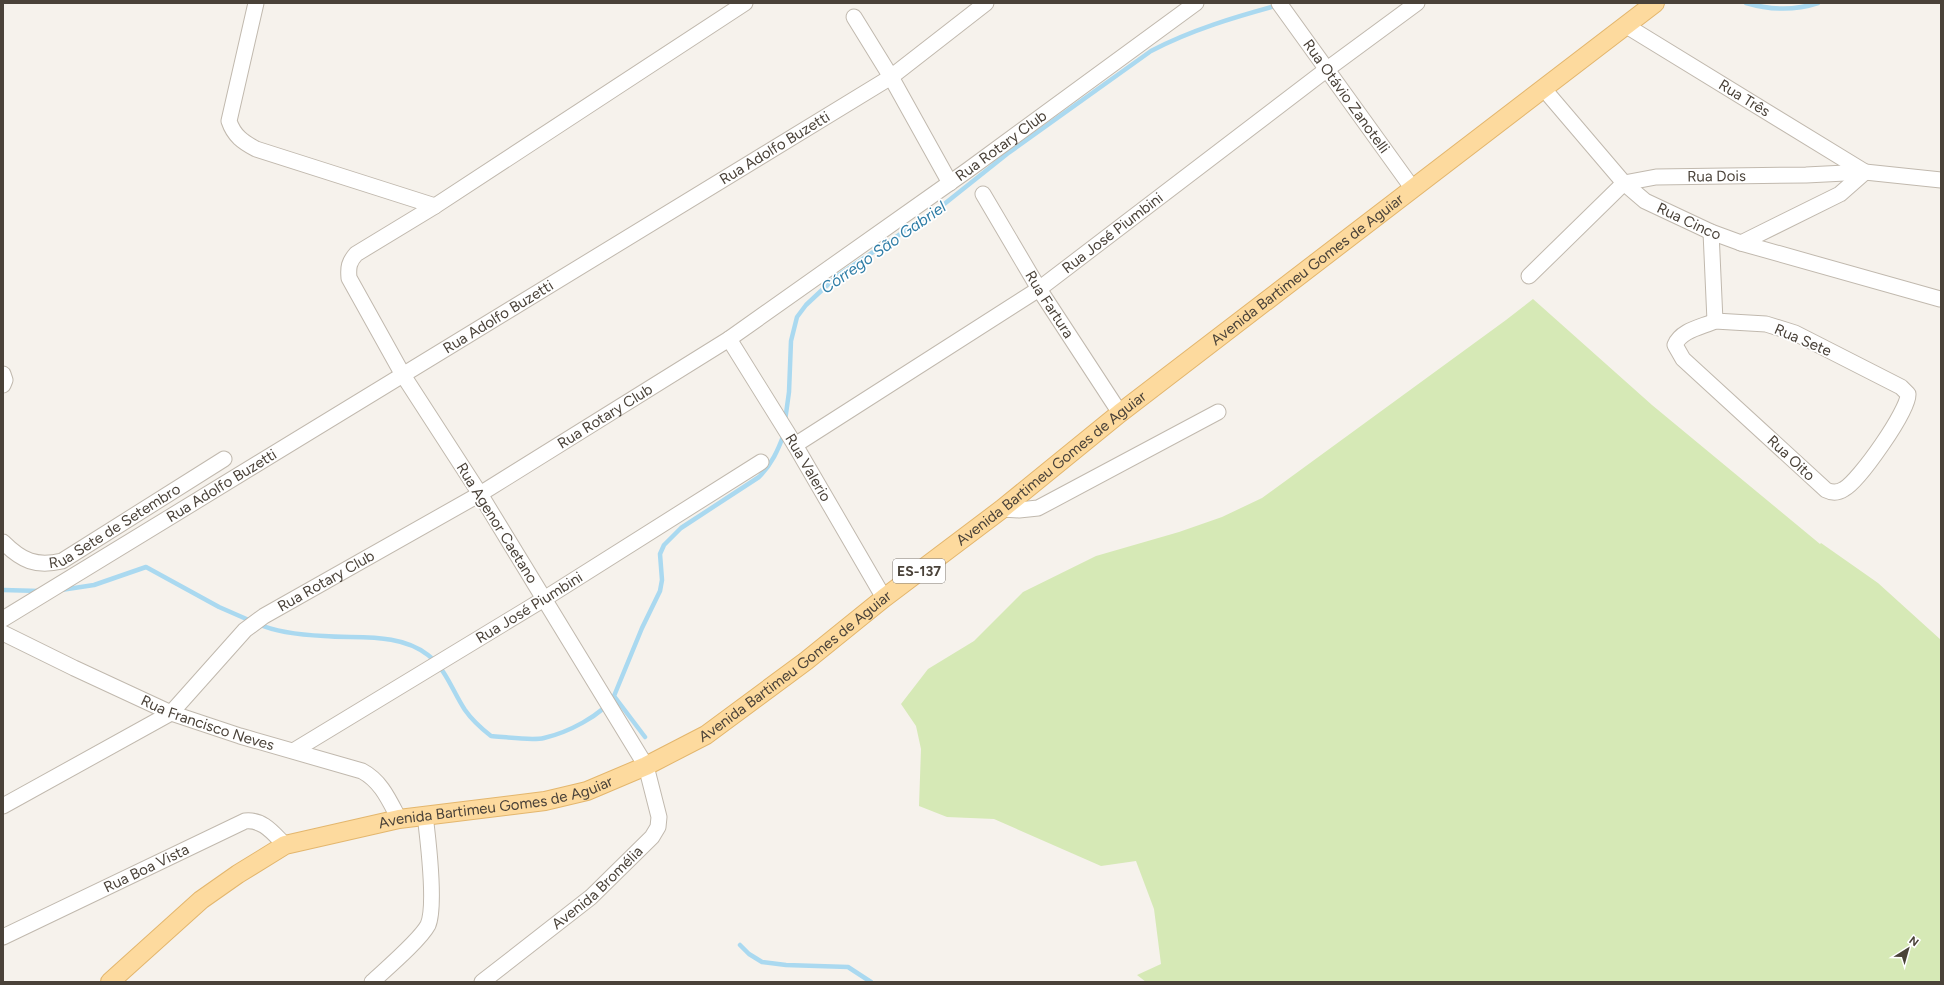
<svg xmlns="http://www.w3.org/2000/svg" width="1944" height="985" font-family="Figtree,sans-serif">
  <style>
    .green { fill: #d6e9b6 }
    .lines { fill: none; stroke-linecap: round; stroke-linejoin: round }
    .stream { stroke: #aad9f0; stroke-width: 4.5 }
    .minor-casing { stroke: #c1b9ae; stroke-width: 17 }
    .major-casing { stroke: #e3b66d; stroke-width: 20 }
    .minor { stroke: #fff; stroke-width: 15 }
    .major { stroke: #fdda9e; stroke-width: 18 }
    .labels { text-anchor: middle; stroke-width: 3.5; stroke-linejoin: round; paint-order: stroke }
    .shield { fill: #fff; stroke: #807b74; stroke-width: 1 }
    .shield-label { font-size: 14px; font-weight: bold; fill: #4a4239 }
    .street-label { font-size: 15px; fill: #4a4239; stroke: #fff }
    .water-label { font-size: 16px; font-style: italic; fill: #2f7da6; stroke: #fff }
  </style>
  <rect width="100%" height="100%" fill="#f6f2ec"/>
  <path class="green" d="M 1533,299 L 1652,405 L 1820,544 L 1821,543 L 1878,583 L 1941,640 L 1941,982 L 1146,982 L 1137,975 L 1161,964 L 1154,909 L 1136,861 L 1101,866 L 994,819 L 947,817 L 919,806 L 921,749 L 916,726 L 901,704 L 928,669 L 974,641 L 1023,592 L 1096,556 L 1179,532 L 1222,517 L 1262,498 L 1506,320 Z"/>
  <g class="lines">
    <path class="stream" d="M 1746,3 C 1770,10 1794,11 1818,3
      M 785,421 L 789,392 L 791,341 L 797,317 L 806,305 L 837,276 L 938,209 L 1007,154 L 1151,51 C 1191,30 1235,17 1279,5
      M 3,590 L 40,591
      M 61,590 L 94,585 L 146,567 L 219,607 L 251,621
      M 258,624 C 278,633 302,635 324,636 C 357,639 399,632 428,655 C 446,669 453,692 465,710 C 472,720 482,729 491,736 C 505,737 532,741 544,738 C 566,733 602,716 614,696 L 642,628 L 660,591 L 662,580 L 660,554 L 664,545 L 681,528 L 759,477 C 772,464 778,450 784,434
      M 614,696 L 645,737
      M 740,945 L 749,954 L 762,962 L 786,965 L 848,967 L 871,982"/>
    <g class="minor-casing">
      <g id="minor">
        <path d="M 256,3 L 229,121 C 234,136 243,142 256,149 L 435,206"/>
        <path id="s1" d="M 1279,3 L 1413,189"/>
        <path d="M 854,17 L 891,77 L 950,183"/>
        <path id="s2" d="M 1625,25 L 1865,172"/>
        <path id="s3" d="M 1543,88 L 1624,183 L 1645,201 L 1711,232 L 1741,243 L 1840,194 L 1865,172"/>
        <path id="s4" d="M 983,194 L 1039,289 L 1120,413"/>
        <path d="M 1711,232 L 1715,321"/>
        <path d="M 1741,243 L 1940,299"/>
        <path id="s5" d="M 1529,276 L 1624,183 L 1656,177 L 1806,175 L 1865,172 L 1941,180"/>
        <path d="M 1715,321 L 1766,324 L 1795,333 L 1901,387 L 1908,394 C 1909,410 1859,481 1844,489 C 1838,493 1832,493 1826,490 L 1683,359 L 1675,345 C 1681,330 1702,327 1715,321 Z"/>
        <path id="s6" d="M 729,339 L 795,445 L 884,598"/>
        <path d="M 3,374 L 5,380 L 3,385"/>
        <path id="s7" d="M 795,445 L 1039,289 L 1326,70 L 1417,3"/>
        <path d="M 1002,509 L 1019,510 L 1038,508 L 1218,412"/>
        <path id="s8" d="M 3,542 C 22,561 36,567 62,561 L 224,459"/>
        <path id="s9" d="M 3,619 L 891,77 L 986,3"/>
        <path id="s10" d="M 3,633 L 74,668 L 171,713 L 240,736 L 362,771 C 381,781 389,800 399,819"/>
        <path id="s11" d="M 295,750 L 544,599 L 761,462"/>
        <path id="s12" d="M 3,806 L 171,713 L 245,630 L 264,616 L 480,494 L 729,339 L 968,170 L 1196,3"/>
        <path id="s13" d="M 3,937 L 245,821 C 263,819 273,833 285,845"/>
        <path d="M 372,982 C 386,969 420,940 428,925 C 436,906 428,839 425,815"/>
        <path id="s14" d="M 482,982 L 591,897 L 652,837 L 658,827 L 659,817 L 646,766 L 480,494 L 403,375 L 349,278 C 348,267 349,262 356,254 L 435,206 L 745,3"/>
      </g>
    </g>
    <g class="major-casing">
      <g id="major">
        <path id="s15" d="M 110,982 L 201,900 L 238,874 L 285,845 L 399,819 L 545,801 L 587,791 L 646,766 L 706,735 L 806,661 L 884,598 L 1002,509 L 1120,413 L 1655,3"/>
      </g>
    </g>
    <use href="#minor" class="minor"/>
    <use href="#major" class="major"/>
  </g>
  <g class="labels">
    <rect class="shield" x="893" y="559" width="52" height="24" rx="3"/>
    <g class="shield-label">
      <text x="919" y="576">ES-137</text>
    </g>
    <g class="street-label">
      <text dy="5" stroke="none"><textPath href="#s1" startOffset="115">Rua Otávio Zanotelli</textPath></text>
      <text dy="5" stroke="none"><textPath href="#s2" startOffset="140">Rua Três</textPath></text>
      <text dy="5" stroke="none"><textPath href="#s12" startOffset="1202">Rua Rotary Club</textPath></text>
      <text dy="5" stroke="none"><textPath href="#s9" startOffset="904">Rua Adolfo Buzetti</textPath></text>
      <text dy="5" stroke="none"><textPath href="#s5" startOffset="226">Rua Dois</textPath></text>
      <text dy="5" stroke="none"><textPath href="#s3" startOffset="201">Rua Cinco</textPath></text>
      <text dy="5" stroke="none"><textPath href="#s7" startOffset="382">Rua José Piumbini</textPath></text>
      <text dy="5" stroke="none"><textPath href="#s15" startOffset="1422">Avenida Bartimeu Gomes de Aguiar</textPath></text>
      <text dy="5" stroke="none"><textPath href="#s4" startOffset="129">Rua Fartura</textPath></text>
      <text dy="5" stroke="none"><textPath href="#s9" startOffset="580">Rua Adolfo Buzetti</textPath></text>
      <text transform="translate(1803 340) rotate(23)" y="5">Rua Sete</text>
      <text dy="5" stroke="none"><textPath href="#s12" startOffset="722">Rua Rotary Club</textPath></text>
      <text transform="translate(1791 458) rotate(43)" y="5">Rua Oito</text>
      <text dy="5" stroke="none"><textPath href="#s6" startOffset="151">Rua Valerio</textPath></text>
      <text dy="5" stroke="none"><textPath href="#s15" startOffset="1098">Avenida Bartimeu Gomes de Aguiar</textPath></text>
      <text dy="5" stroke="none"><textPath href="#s9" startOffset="256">Rua Adolfo Buzetti</textPath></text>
      <text transform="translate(497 523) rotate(58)" y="5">Rua Agenor Caetano</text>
      <text dy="5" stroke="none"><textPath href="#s8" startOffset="128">Rua Sete de Setembro</textPath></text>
      <text dy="5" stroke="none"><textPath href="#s12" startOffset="398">Rua Rotary Club</textPath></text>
      <text dy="5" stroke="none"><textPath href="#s11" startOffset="274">Rua José Piumbini</textPath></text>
      <text dy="5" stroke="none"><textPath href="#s15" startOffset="774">Avenida Bartimeu Gomes de Aguiar</textPath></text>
      <text dy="5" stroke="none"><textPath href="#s10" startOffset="224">Rua Francisco Neves</textPath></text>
      <text dy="5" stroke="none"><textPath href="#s15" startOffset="438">Avenida Bartimeu Gomes de Aguiar</textPath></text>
      <text dy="5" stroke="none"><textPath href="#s13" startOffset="159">Rua Boa Vista</textPath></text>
      <text dy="5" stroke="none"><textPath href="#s14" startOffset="149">Avenida Bromélia</textPath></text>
    </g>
    <g class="water-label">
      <text transform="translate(883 247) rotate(-35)" y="6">Córrego São Gabriel</text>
    </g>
  </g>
  <rect width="1944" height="985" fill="none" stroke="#4a4239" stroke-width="8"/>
  <g transform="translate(1908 949) rotate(37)" stroke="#ffffff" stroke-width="3" paint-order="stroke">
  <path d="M0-3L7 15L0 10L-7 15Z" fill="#4a4239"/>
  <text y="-6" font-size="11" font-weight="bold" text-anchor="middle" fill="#4a4239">N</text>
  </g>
</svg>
